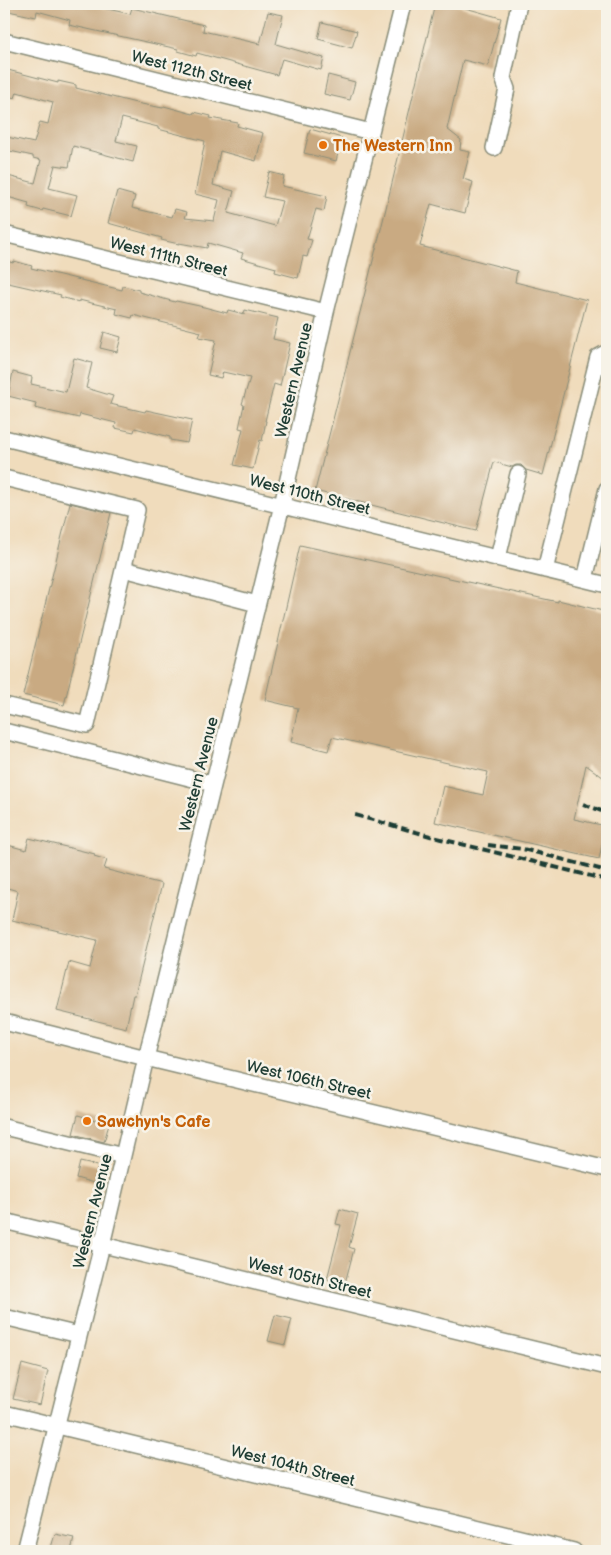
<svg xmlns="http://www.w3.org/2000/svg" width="611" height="1555" font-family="'Balsamiq Sans',sans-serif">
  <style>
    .building { fill: #c9aa82 }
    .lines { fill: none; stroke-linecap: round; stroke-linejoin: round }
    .minor-casing { stroke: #888c78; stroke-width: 18 }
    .minor { stroke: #fff; stroke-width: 15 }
    .rail { stroke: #1f3d34; stroke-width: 4; stroke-dasharray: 8 4; stroke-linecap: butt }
    .food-dot { fill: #e8710a; stroke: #f7f3e8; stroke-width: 2 }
    .labels { text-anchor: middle; stroke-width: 5; stroke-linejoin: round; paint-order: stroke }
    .street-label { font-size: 16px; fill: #1f3d34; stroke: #f7f3e8 }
    .food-label { font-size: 16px; font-weight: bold; fill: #c56008; stroke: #f7f3e8; text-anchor: start }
  </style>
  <rect width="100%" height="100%" fill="#f7f3e8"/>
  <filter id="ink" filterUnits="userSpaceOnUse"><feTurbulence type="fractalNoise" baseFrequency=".02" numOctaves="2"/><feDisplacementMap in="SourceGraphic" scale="10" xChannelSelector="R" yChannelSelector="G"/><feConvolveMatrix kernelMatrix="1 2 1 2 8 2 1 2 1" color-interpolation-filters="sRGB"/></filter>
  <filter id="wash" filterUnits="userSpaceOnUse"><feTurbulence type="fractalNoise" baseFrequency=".0096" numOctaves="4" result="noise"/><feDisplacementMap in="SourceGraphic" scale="20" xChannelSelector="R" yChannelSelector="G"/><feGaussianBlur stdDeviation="1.12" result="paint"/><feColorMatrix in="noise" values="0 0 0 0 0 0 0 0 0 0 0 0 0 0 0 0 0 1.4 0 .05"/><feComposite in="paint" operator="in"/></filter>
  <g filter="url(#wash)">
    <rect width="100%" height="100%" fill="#f0dcbc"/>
    <g id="blocks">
      <path class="building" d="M 4,4 L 85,4 L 130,14 L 132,8 L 204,25 L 203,31 L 260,44 L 268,12 L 283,15 L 276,44 L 324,58 L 321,70 L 282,59 L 277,75 L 197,53 L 196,56 L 178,51 L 178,49 L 69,25 L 70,20 L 37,11 L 36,17 L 4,10 Z
        M 435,4 L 451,4 L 501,18 L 488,66 L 463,60 L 447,129 L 461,140 L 460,150 L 470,152 L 463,179 L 473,182 L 465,213 L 431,204 L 420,246 L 517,271 L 515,282 L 587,300 L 543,475 L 526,470 L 521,465 L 516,465 L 512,467 L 494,462 L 476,531 L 315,491 L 381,229 Z
        M 322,22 L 357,31 L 352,48 L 318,39 Z
        M 4,69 L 58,83 L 58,81 L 76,85 L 76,88 L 136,103 L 163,108 L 164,106 L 193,114 L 194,112 L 211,116 L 210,118 L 238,123 L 237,126 L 263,133 L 256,161 L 220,151 L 213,185 L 234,191 L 228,213 L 275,226 L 282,201 L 263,197 L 269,172 L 284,176 L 282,186 L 327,196 L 324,211 L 316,209 L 307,239 L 312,240 L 307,257 L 303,256 L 298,278 L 275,272 L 276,268 L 241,258 L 243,253 L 208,243 L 207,248 L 179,243 L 179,244 L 161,240 L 162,238 L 108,223 L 117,191 L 135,196 L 132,208 L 172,217 L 175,209 L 187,212 L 185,218 L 214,221 L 219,200 L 195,194 L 205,141 L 158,129 L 158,127 L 122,118 L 116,141 L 137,146 L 133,162 L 73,146 L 69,167 L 55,165 L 49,188 L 77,195 L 71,216 L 43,209 L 42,211 L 28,207 L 29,203 L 4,196 L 4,175 L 35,183 L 41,160 L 33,158 L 33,156 L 5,150 L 7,137 L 34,143 L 40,122 L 48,124 L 53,102 L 17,92 L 15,98 L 4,95 Z
        M 328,75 L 355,82 L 350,100 L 324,94 Z
        M 310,129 L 342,138 L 336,161 L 304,153 Z
        M 4,260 L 13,263 L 14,261 L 32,266 L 31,268 L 122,290 L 123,286 L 139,290 L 139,292 L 175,302 L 176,301 L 204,307 L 227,313 L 228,310 L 244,314 L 245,310 L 278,318 L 273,339 L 290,343 L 280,386 L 274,384 L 265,421 L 266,421 L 262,441 L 260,440 L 253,469 L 234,465 L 243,429 L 239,428 L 244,405 L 242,404 L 250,378 L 223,372 L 221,378 L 208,375 L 216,340 L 199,337 L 201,332 L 133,315 L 132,318 L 116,314 L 117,309 L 79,300 L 79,302 L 60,297 L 61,295 L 4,282 Z
        M 104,332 L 121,337 L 117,352 L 100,348 Z
        M 74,358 L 92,363 L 86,388 L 113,396 L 110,404 L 145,412 L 146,410 L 192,420 L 187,443 L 170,440 L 170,437 L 135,428 L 134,432 L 115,428 L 116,423 L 80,414 L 79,418 L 35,408 L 36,403 L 8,396 L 13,372 L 32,377 L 31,384 L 66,392 Z
        M 70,503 L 111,513 L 64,705 L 23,695 Z
        M 300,545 L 558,602 L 558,600 L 607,612 L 607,780 L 586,765 L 574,819 L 606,826 L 599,859 L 435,822 L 443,786 L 483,795 L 488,772 L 332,737 L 328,751 L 291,742 L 298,708 L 265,700 Z
        M 29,838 L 95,854 L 94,856 L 107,860 L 104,869 L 162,884 L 135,995 L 133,995 L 126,1028 L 57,1011 L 69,962 L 90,968 L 97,940 L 12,920 L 18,891 L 4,887 L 4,844 L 26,850 Z
        M 78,1115 L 109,1124 L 104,1142 L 73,1134 Z
        M 80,1162 L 98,1166 L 94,1183 L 76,1178 Z
        M 340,1209 L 358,1214 L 349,1247 L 354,1249 L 345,1283 L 327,1279 L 341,1225 L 336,1224 Z
        M 275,1315 L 292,1319 L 285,1345 L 268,1341 Z
        M 22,1364 L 48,1371 L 40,1405 L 13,1399 Z
        M 55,1534 L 74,1538 L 71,1551 L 50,1551 Z"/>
    </g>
  </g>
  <g filter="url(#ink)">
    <use href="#blocks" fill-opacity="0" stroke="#888c78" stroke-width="1"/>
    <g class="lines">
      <g class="minor-casing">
        <path id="minor" d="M 4,41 L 371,132
          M 494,148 L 507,89 L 503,78 L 519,4
          M 4,234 L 326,312
          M 4,438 L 607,585
          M 4,478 L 137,510 L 87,725 L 4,705
          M 498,558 L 518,474
          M 124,569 L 257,604
          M 545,570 L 598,357 L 607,352
          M 585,579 L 607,489
          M 4,731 L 213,784
          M 4,1022 L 146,1058 L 607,1169
          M 4,1127 L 123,1156
          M 4,1221 L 607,1367
          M 4,1317 L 79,1335
          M 4,1413 L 574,1551
          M 25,1551 L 102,1245 L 146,1058 L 282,505 L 326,312 L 403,4"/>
      </g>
      <use href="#minor" class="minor"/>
      <path class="rail" d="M 583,804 L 607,813
        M 355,815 L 441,839 L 607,880
        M 488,845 L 523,849 L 607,871"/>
    </g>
  </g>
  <g class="food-dot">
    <circle cx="323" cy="145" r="5"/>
    <circle cx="87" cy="1121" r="5"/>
  </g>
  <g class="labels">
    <g class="street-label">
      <text transform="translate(192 70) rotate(14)" y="6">West 112th Street</text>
      <text transform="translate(169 256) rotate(14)" y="6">West 111th Street</text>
      <text transform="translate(293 380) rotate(-77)" y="6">Western Avenue</text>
      <text transform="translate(310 494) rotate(14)" y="6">West 110th Street</text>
      <text transform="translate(198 774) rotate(-76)" y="6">Western Avenue</text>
      <text transform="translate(309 1079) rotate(13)" y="6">West 106th Street</text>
      <text transform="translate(92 1211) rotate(-76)" y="6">Western Avenue</text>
      <text transform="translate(310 1277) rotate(14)" y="6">West 105th Street</text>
      <text transform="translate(293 1465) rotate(14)" y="6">West 104th Street</text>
    </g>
    <g class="food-label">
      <text x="333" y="151">The Western Inn</text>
      <text x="97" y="1127">Sawchyn's Cafe</text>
    </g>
  </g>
  <rect width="611" height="1555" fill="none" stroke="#f7f3e8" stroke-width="20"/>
</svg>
